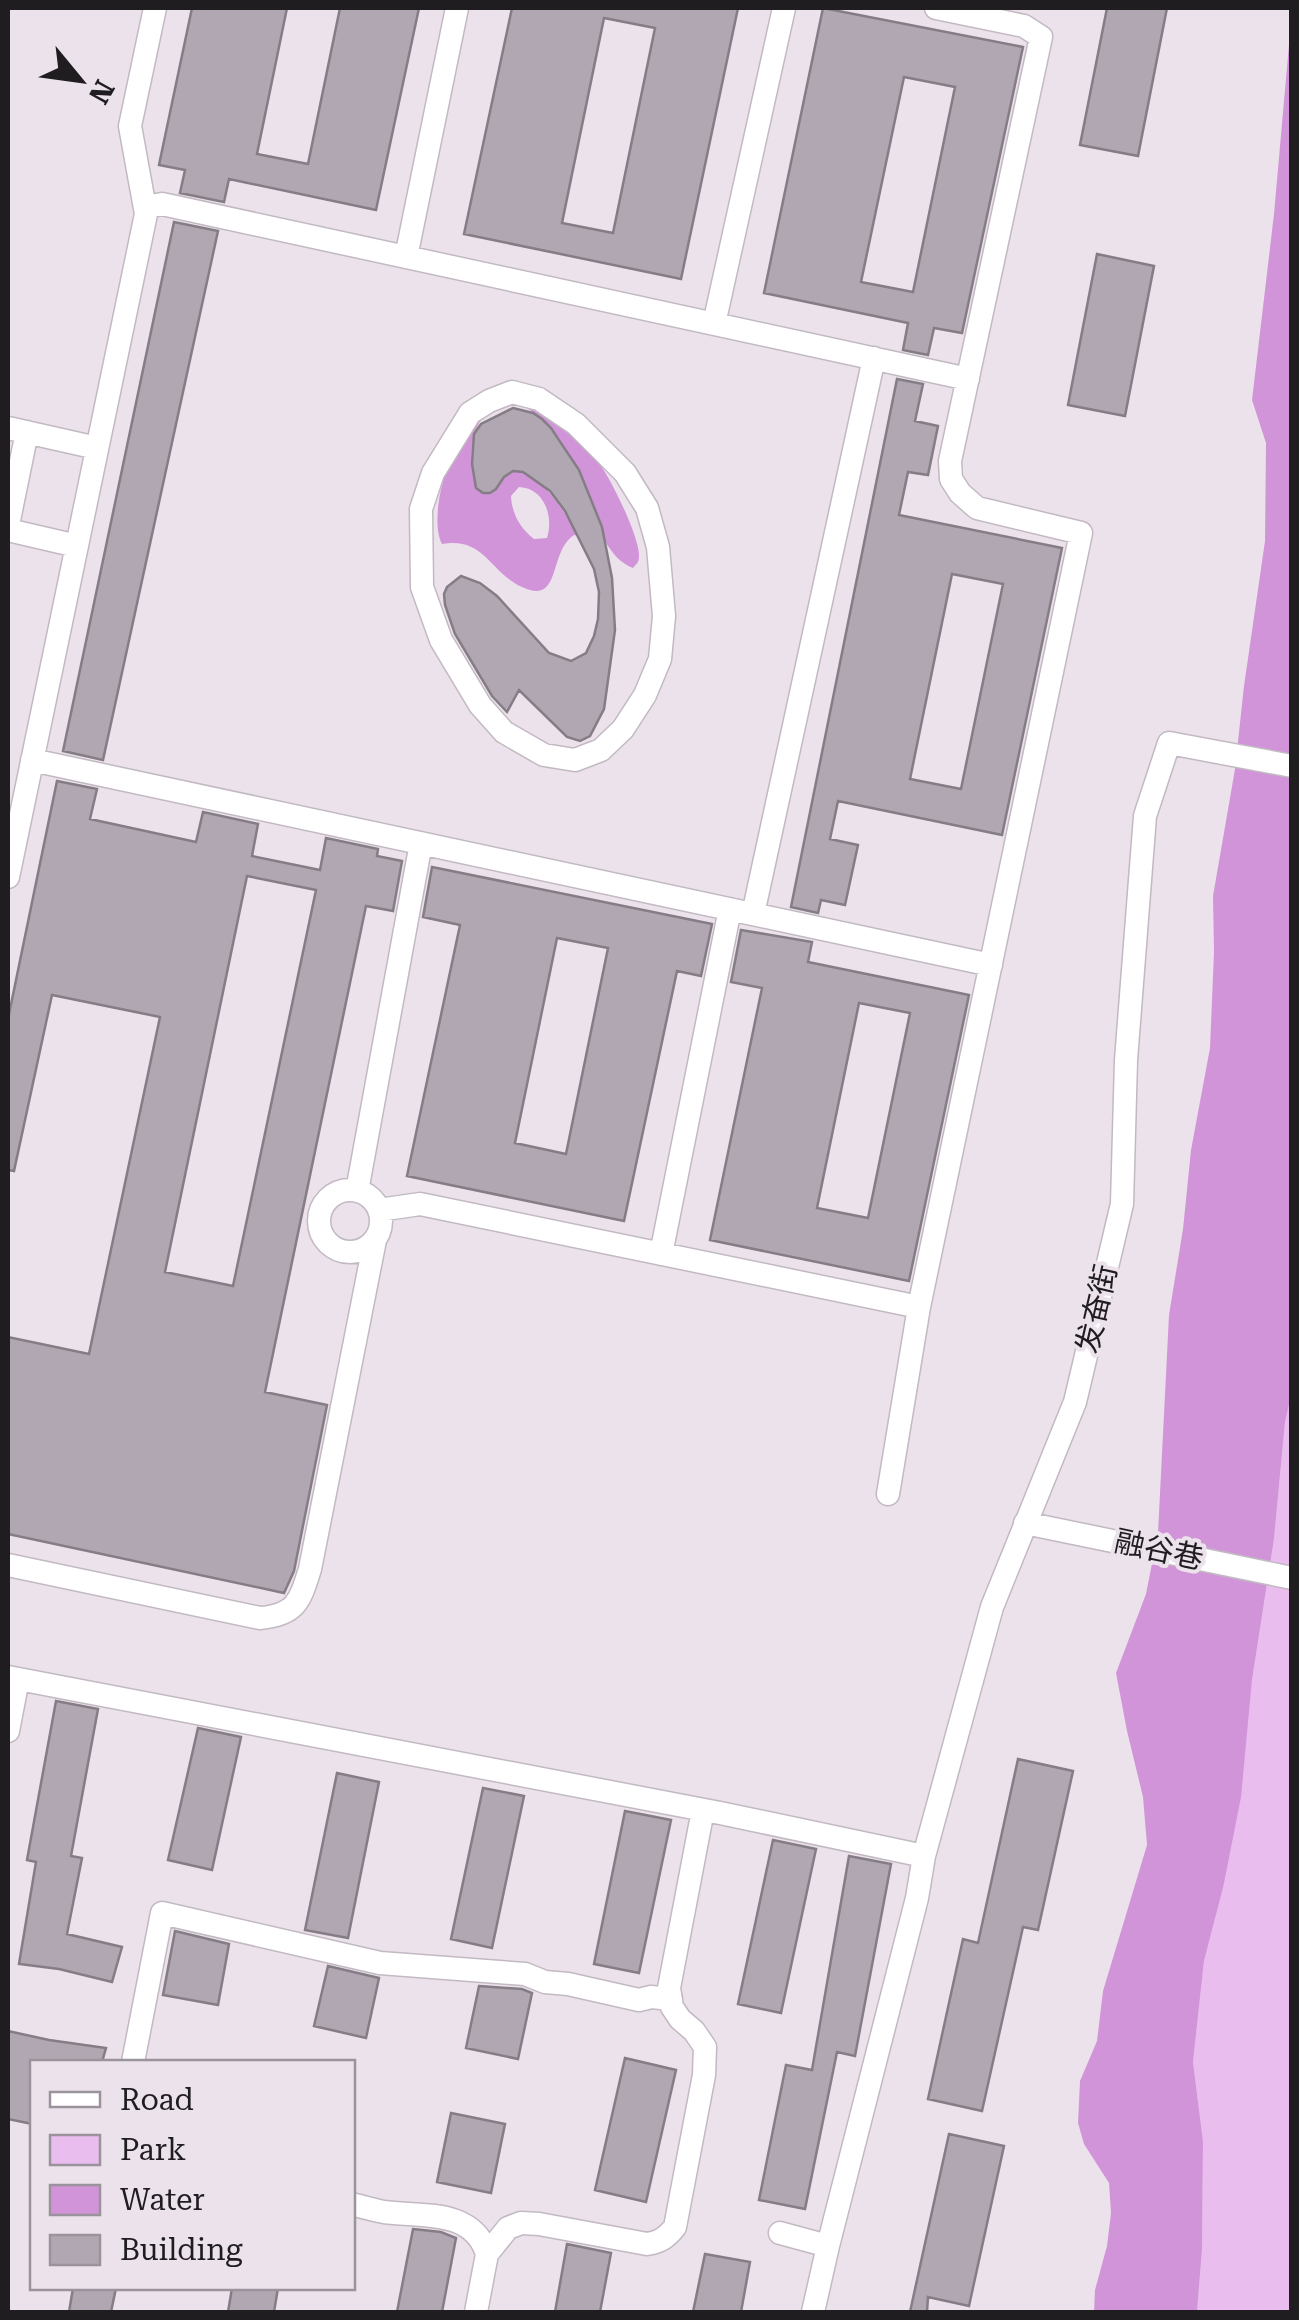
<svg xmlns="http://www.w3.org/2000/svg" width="1299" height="2320" font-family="'Roboto Serif','Noto Sans SC',serif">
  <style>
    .green { fill: #eabdef }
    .water { fill: #d294d8; fill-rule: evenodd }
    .building { fill: #b1a7b2; stroke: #857d86; stroke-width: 2.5; fill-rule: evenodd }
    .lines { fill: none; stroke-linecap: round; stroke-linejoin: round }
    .minor-casing { stroke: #c2b9c3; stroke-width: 25 }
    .minor { stroke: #fff; stroke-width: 22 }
    .labels { text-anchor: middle; stroke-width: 8; stroke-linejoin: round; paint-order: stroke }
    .street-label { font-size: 30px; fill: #201d21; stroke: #ece2ec }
  </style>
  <rect width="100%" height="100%" fill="#ece2ec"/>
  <path class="green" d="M 1291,1391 L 1291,2312 L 1197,2312 L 1202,2250 L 1203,2141 L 1193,2062 L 1204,1961 L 1223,1888 L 1252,1680 L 1274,1539 L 1285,1422 Z"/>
  <path class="water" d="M 1291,22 L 1292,1391 L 1285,1422 L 1274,1539 L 1252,1680 L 1241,1797 L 1223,1888 L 1204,1961 L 1193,2062 L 1203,2141 L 1202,2250 L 1197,2312 L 1094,2312 L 1095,2290 L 1107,2246 L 1111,2213 L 1109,2183 L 1084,2144 L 1078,2123 L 1080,2081 L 1097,2041 L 1103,1991 L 1147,1845 L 1143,1797 L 1127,1731 L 1116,1673 L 1146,1594 L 1158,1533 L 1169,1315 L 1183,1229 L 1191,1150 L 1210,1048 L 1214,952 L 1213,896 L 1235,769 L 1244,686 L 1265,541 L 1266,443 L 1252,400 L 1274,214 Z
    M 527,408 C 552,409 581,440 596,459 C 609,474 638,534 639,554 C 639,563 638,562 633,568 C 620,563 612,553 605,541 C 587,494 572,436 527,408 Z
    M 485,414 C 468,435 470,463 476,488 C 500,505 496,476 513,471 C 537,465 569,519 579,536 L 574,535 C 548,552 562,606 522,587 C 489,572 485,537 442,544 C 429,519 446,459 462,437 C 469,429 478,421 485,414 ZM 519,487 C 544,488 554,516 547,538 L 534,539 C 520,528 512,514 511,496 Z"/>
  <path class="building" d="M 192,8 L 287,8 L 257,154 L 308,164 L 340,8 L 419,8 L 376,210 L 229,179 L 224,202 L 180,193 L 185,170 L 159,165 Z
    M 512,8 L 738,8 L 681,279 L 464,234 ZM 604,18 L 655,28 L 613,233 L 562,223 Z
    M 823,8 L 1023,47 L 962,333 L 934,328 L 928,355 L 903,350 L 908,323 L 764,293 ZM 904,77 L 955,87 L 913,292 L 861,282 Z
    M 1107,8 L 1167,8 L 1138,156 L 1080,145 Z
    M 174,222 L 218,231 L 103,760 L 63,751 Z
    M 1097,254 L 1154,266 L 1125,416 L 1068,405 Z
    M 897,379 L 923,384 L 915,421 L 938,426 L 928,475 L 908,472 L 899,515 L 1062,548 L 1002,835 L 838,801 L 830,839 L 858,845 L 845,905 L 821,900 L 818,913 L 791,907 ZM 952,574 L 1003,584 L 961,789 L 910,779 Z
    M 513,408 L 533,413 L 542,419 L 551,428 L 579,470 L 602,527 L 612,578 L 615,630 L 604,709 L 590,736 L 580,741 L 567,737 L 519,690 L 507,712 L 492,696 L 455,634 L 445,605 L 444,594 L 447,587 L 461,576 L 480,583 L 497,596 L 549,653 L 571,661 L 586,653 L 594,636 L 598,619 L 599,592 L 594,569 L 565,511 L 550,491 L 523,472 L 513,471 L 504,477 L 496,489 L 490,493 L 483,493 L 476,488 L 472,464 L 474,434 L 481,424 Z
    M 57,781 L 97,789 L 90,819 L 196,842 L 203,812 L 258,824 L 252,856 L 320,870 L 326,838 L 378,849 L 377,856 L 402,861 L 393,911 L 366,906 L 265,1392 L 327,1405 L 294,1571 L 284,1593 L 8,1534 L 8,1337 L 89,1354 L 160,1017 L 52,995 L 14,1171 L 8,1170 L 8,1019 ZM 247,876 L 316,890 L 233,1286 L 165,1272 Z
    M 432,867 L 712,924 L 701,976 L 677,971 L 624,1221 L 407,1176 L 460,925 L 423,917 ZM 557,938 L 608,948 L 566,1154 L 515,1143 Z
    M 741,930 L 812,942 L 808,962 L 969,995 L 909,1281 L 710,1240 L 762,988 L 731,982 ZM 859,1003 L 910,1013 L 868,1218 L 817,1208 Z
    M 56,1701 L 98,1709 L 71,1856 L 82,1858 L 67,1934 L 122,1947 L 112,1982 L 59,1969 L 19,1964 L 36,1862 L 27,1860 Z
    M 198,1728 L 241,1737 L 212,1870 L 168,1860 Z
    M 1018,1759 L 1073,1771 L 1038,1930 L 1023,1927 L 982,2111 L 928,2099 L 963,1939 L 978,1943 Z
    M 337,1773 L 379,1782 L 348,1938 L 305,1930 Z
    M 483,1788 L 524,1796 L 492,1948 L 451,1939 Z
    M 625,1811 L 671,1820 L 639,1973 L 594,1964 Z
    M 773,1840 L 816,1849 L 781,2013 L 738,2004 Z
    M 849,1856 L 891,1864 L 855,2056 L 837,2052 L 805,2209 L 759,2200 L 786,2065 L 812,2070 Z
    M 175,1931 L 229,1944 L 218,2005 L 163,1995 Z
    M 328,1966 L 379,1978 L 366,2038 L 314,2026 Z
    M 479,1986 L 522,1989 L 532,1993 L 518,2059 L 466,2048 Z
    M 8,2031 L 49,2040 L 106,2048 L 102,2062 L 32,2062 L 32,2124 L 8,2119 Z
    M 625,2058 L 676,2070 L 646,2202 L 595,2190 Z
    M 451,2113 L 505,2124 L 491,2193 L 437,2182 Z
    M 949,2134 L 1004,2146 L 969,2306 L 928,2297 L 927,2312 L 910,2312 Z
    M 413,2229 L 441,2232 L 456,2238 L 442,2312 L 397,2312 Z
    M 567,2244 L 611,2253 L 600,2312 L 555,2312 Z
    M 705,2254 L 750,2262 L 741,2312 L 693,2312 Z
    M 73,2288 L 116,2288 L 111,2312 L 69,2312 Z
    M 232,2288 L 278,2288 L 274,2312 L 228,2312 Z"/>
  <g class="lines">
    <g class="minor-casing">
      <path id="minor" d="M 145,207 L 162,204 L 968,379
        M 406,257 L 457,8
        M 714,324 L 784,8
        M 512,392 L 539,399 L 576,424 L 625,473 L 647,508 L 658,547 L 664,616 L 660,659 L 645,695 L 623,729 L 601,750 L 575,760 L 544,755 L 504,732 L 480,705 L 441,640 L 422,587 L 421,509 L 433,473 L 470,413 L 489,401 Z
        M 8,428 L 97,448
        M 8,525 L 27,432
        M 8,530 L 77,546
        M 32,760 L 991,965
        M 8,877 L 146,214 L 130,126 L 155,8
        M 753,914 L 874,358
        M319 1221a31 31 0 1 1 62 0a31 31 0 1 1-62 0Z
        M 357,1191 L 421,843
        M 379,1210 L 420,1204 L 919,1307
        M 661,1254 L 730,909
        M 888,1494 L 919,1307 L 1081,533 L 977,508 L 960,493 L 951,479 L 950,461 L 1041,37 L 1024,26 L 936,8
        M 1025,1523 L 1292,1578
        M 8,1565 L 260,1618 C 296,1615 300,1601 310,1569 L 375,1240
        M 8,1677 L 720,1813 L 924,1856 L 917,1898 L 828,2246
        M 8,1731 L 18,1679
        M 924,1856 L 992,1607 L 1075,1402 L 1122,1204 L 1126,1060 L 1145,816 L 1169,743 L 1292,766
        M 133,2062 L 162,1913 L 380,1963 L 525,1974 L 545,1982 L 568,1984 L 639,2000 L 651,1997 L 671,1999
        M 352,2204 C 363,2207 373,2210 384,2212 C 421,2217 473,2208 487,2254
        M 780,2233 L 828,2246 L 813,2312
        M 476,2312 L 487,2254 L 508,2228 L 521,2223 L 539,2224 L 647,2244 C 660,2242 666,2238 675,2227 L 704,2075 L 705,2047 L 694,2031 L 680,2019 L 672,2007 L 669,1988 L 703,1810"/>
    </g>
    <use href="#minor" class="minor"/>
  </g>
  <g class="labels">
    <g class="street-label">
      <text transform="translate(1097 1309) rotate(-77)" y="10">发奋街</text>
      <text transform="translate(1159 1550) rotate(12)" y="10">融谷巷</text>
    </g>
  </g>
  <rect width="1299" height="2320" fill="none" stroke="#201d21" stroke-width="20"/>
  <rect x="30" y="2060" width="325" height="230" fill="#ece2ec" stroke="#9a939b" stroke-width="2.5"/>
  <rect x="50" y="2092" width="50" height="15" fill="#ffffff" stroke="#9a939b" stroke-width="2.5"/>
  <text x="120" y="2110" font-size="30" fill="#201d21">Road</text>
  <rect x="50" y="2135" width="50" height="30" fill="#eabdef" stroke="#9a939b" stroke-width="2.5"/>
  <text x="120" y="2160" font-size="30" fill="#201d21">Park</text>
  <rect x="50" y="2185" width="50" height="30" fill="#d294d8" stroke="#9a939b" stroke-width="2.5"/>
  <text x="120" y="2210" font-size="30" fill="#201d21">Water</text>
  <rect x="50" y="2235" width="50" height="30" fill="#b1a7b2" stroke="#9a939b" stroke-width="2.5"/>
  <text x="120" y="2260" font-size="30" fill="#201d21">Building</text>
  <g transform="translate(80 80) rotate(119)" stroke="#ece2ec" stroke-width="8" paint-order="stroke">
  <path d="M0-8L18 38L0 25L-18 38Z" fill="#201d21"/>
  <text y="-15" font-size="28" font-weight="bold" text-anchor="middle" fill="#201d21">N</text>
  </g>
</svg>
